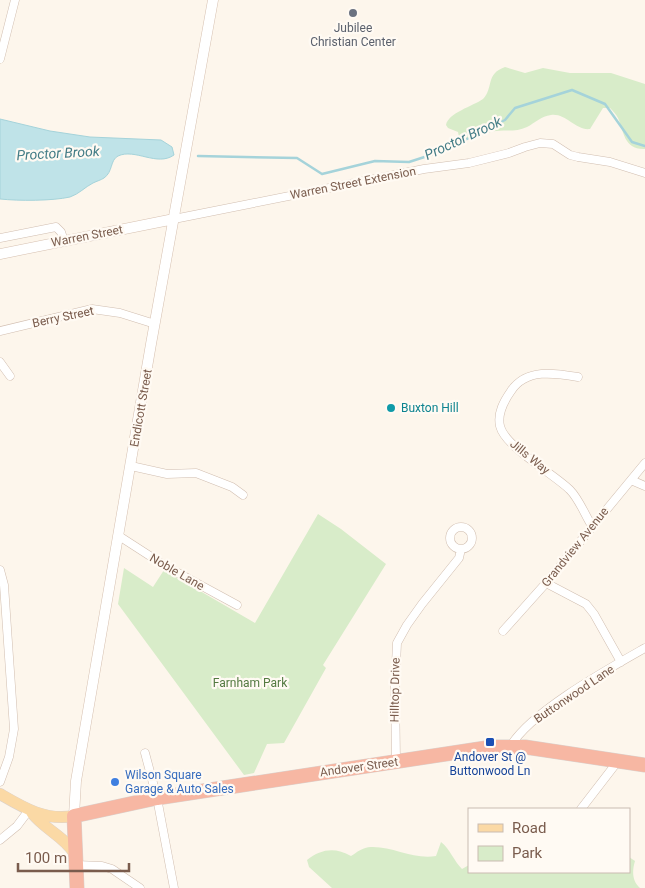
<svg xmlns="http://www.w3.org/2000/svg" width="645" height="888" font-family="Roboto,sans-serif">
  <style>
    .green { fill: #d8ecc9 }
    .water { fill: #bfe3e8; stroke: #a5d3da }
    .lines { fill: none; stroke-linecap: round; stroke-linejoin: round }
    .stream { stroke: #a5d3da; stroke-width: 2.5 }
    .street-casing { stroke: #d1beb0; stroke-width: 9 }
    .secondary-casing { stroke: #d6c0b0; stroke-width: 11 }
    .primary-casing { stroke: #dad1cd; stroke-width: 12 }
    .highway-casing { stroke: #dad1cd; stroke-width: 15 }
    .street { stroke: #fff; stroke-width: 8 }
    .secondary { stroke: #fff; stroke-width: 10 }
    .primary { stroke: #fbd9a5; stroke-width: 11 }
    .highway { stroke: #f7b7a3; stroke-width: 14 }
    .worship-dot { fill: #6b7280; stroke: #fffaf3; stroke-width: 2 }
    .culture-dot { fill: #0f9aa8; stroke: #fffaf3; stroke-width: 2 }
    .transit-dot { fill: #1a4fb4; stroke: #fffaf3; stroke-width: 2 }
    .shop-dot { fill: #3f7fe0; stroke: #fffaf3; stroke-width: 2 }
    .labels { text-anchor: middle; stroke-width: 4.5; stroke-linejoin: round; paint-order: stroke }
    .worship-label { font-size: 12px; fill: #5b616d; stroke: #fffaf3 }
    .street-label { font-size: 12px; fill: #7a5c4d; stroke: #fffaf3 }
    .culture-label { font-size: 12px; fill: #0d838f; stroke: #fffaf3; text-anchor: start }
    .park-label { font-size: 12px; fill: #537a41; stroke: #fffaf3 }
    .transit-label { font-size: 12px; fill: #164399; stroke: #fffaf3 }
    .shop-label { font-size: 12px; fill: #366cbe; stroke: #fffaf3; text-anchor: start }
    .water-label { font-size: 14px; font-style: italic; fill: #437c86; stroke: #fffaf3 }
  </style>
  <rect width="100%" height="100%" fill="#fdf6ec"/>
  <path class="green" d="M 505,67 L 525,73 L 543,68 L 570,73 L 611,73 L 645,84 L 645,149 C 624,150 624,132 618,118 C 616,114 613,111 610,108 L 603,108 L 590,129 C 576,131 566,113 551,115 C 541,116 535,123 527,127 C 517,132 507,130 496,131 C 484,132 474,143 459,137 L 458,132 L 448,128 L 446,125 C 448,113 473,106 483,99 C 494,88 485,74 505,67 Z
    M 318,514 L 341,529 L 386,564 L 323,665 L 326,668 L 284,743 L 267,744 L 254,773 L 244,775 L 118,604 L 124,568 L 153,587 L 164,570 L 255,623 Z
    M 441,842 C 450,849 454,861 462,869 L 469,865 L 469,872 L 629,872 L 629,857 L 635,861 C 632,871 632,881 640,888 L 332,888 L 309,867 L 307,860 C 321,849 335,847 351,856 C 357,852 364,846 373,847 C 394,847 415,860 436,856 Z"/>
  <path class="water" d="M 0,119 L 50,131 L 90,137 L 161,140 L 172,147 L 174,155 C 157,167 135,148 118,156 C 110,160 113,172 104,178 C 101,180 97,181 93,183 C 85,187 79,194 70,197 C 52,201 19,201 0,199 Z"/>
  <g class="lines">
    <path class="stream" d="M 198,156 L 297,158 L 322,174 L 375,161 L 409,162 L 443,151 L 505,120 L 515,108 L 572,90 L 605,104 L 632,142 L 645,146"/>
    <g class="street-casing">
      <path id="street" d="M 0,59 L 15,0
        M 174,219 L 424,169 L 469,163 L 509,153 L 525,147 L 540,143 L 553,144 L 570,155 L 578,157 L 610,162 L 645,173
        M 0,238 L 56,227 L 61,232 L 64,241
        M 0,331 L 92,309 L 120,313 L 155,324
        M 0,362 L 10,376
        M 578,377 C 555,373 526,368 511,391 C 504,401 497,413 500,426 C 505,447 554,474 570,490 C 579,499 585,515 592,526
        M 131,466 L 167,474 L 196,473 L 232,487 L 243,495
        M 631,480 L 645,486
        M450 538a11 11 0 1 1 22 0a11 11 0 1 1-22 0Z
        M 119,536 L 167,567 L 237,605
        M 0,570 L 4,585 L 14,729 L 9,757 L 0,782
        M 546,583 L 586,604 L 594,614 L 621,662
        M 503,631 L 546,583 L 645,463
        M 510,747 C 530,712 608,669 645,648
        M 145,753 L 157,798 L 174,888
        M 396,761 L 395,686 L 397,643 L 407,625 L 422,604 L 459,558 L 461,549
        M 581,809 L 618,761
        M 0,840 L 17,826 L 29,810
        M 76,865 L 102,866 L 112,869 L 140,888"/>
    </g>
    <g class="secondary-casing">
      <path id="secondary" d="M 0,254 L 174,219
        M 74,816 L 76,781 L 151,344 L 213,0"/>
    </g>
    <g class="primary-casing">
      <path id="primary" d="M 0,794 C 24,808 45,821 74,816
        M 32,813 C 44,829 64,836 75,854"/>
    </g>
    <g class="highway-casing">
      <path id="highway" d="M 77,888 L 74,816 L 157,798 L 492,747 L 525,747 L 645,765"/>
    </g>
    <use href="#street" class="street"/>
    <use href="#secondary" class="secondary"/>
    <use href="#primary" class="primary"/>
    <use href="#highway" class="highway"/>
  </g>
  <circle class="worship-dot" cx="353" cy="13" r="5"/>
  <circle class="culture-dot" cx="391" cy="408" r="5"/>
  <rect class="transit-dot" x="485" y="737" width="10" height="10" rx="2.5"/>
  <circle class="shop-dot" cx="115" cy="782" r="5"/>
  <g class="labels">
    <g class="worship-label">
      <text x="353" y="32">Jubilee<tspan x="353" dy="14">Christian Center</tspan></text>
    </g>
    <g class="street-label">
      <text transform="translate(353 183) rotate(-11)" y="4">Warren Street Extension</text>
      <text transform="translate(87 236) rotate(-11)" y="4">Warren Street</text>
      <text transform="translate(63 317) rotate(-12)" y="4">Berry Street</text>
      <text transform="translate(141 408) rotate(-80)" y="4">Endicott Street</text>
      <text transform="translate(530 457) rotate(39)" y="4">Jills Way</text>
      <text transform="translate(575 547) rotate(-51)" y="4">Grandview Avenue</text>
      <text transform="translate(177 572) rotate(30)" y="4">Noble Lane</text>
      <text transform="translate(395 690) rotate(-89)" y="4">Hilltop Drive</text>
      <text transform="translate(574 694) rotate(-34)" y="4">Buttonwood Lane</text>
      <text transform="translate(359 767) rotate(-8)" y="4">Andover Street</text>
    </g>
    <g class="culture-label">
      <text x="401" y="412">Buxton Hill</text>
    </g>
    <g class="park-label">
      <text x="250" y="687">Farnham Park</text>
    </g>
    <g class="transit-label">
      <text x="490" y="761">Andover St @<tspan x="490" dy="14">Buttonwood Ln</tspan></text>
    </g>
    <g class="shop-label">
      <text x="125" y="779">Wilson Square<tspan x="125" dy="14">Garage &amp; Auto Sales</tspan></text>
    </g>
    <g class="water-label">
      <text transform="translate(463 138) rotate(-25)" y="5">Proctor Brook</text>
      <text transform="translate(58 153) rotate(-3)" y="5">Proctor Brook</text>
    </g>
  </g>
  <rect x="468" y="808" width="162" height="65" fill="#fffaf3" stroke="#cabbb1"/>
  <rect x="478" y="824" width="25" height="8" fill="#fbd9a5" stroke="#cabbb1"/>
  <text x="512" y="833" font-size="15" fill="#7a5c4d">Road</text>
  <rect x="478" y="846" width="25" height="15" fill="#d8ecc9" stroke="#cabbb1"/>
  <text x="512" y="858" font-size="15" fill="#7a5c4d">Park</text>
  <path d="M18 863v8h111v-8" fill="none" stroke="#7a5c4d" stroke-width="2.5"/>
  <text x="25" y="863" font-size="15" fill="#7a5c4d" stroke="#fffaf3" stroke-width="4" paint-order="stroke">100 m</text>
</svg>
